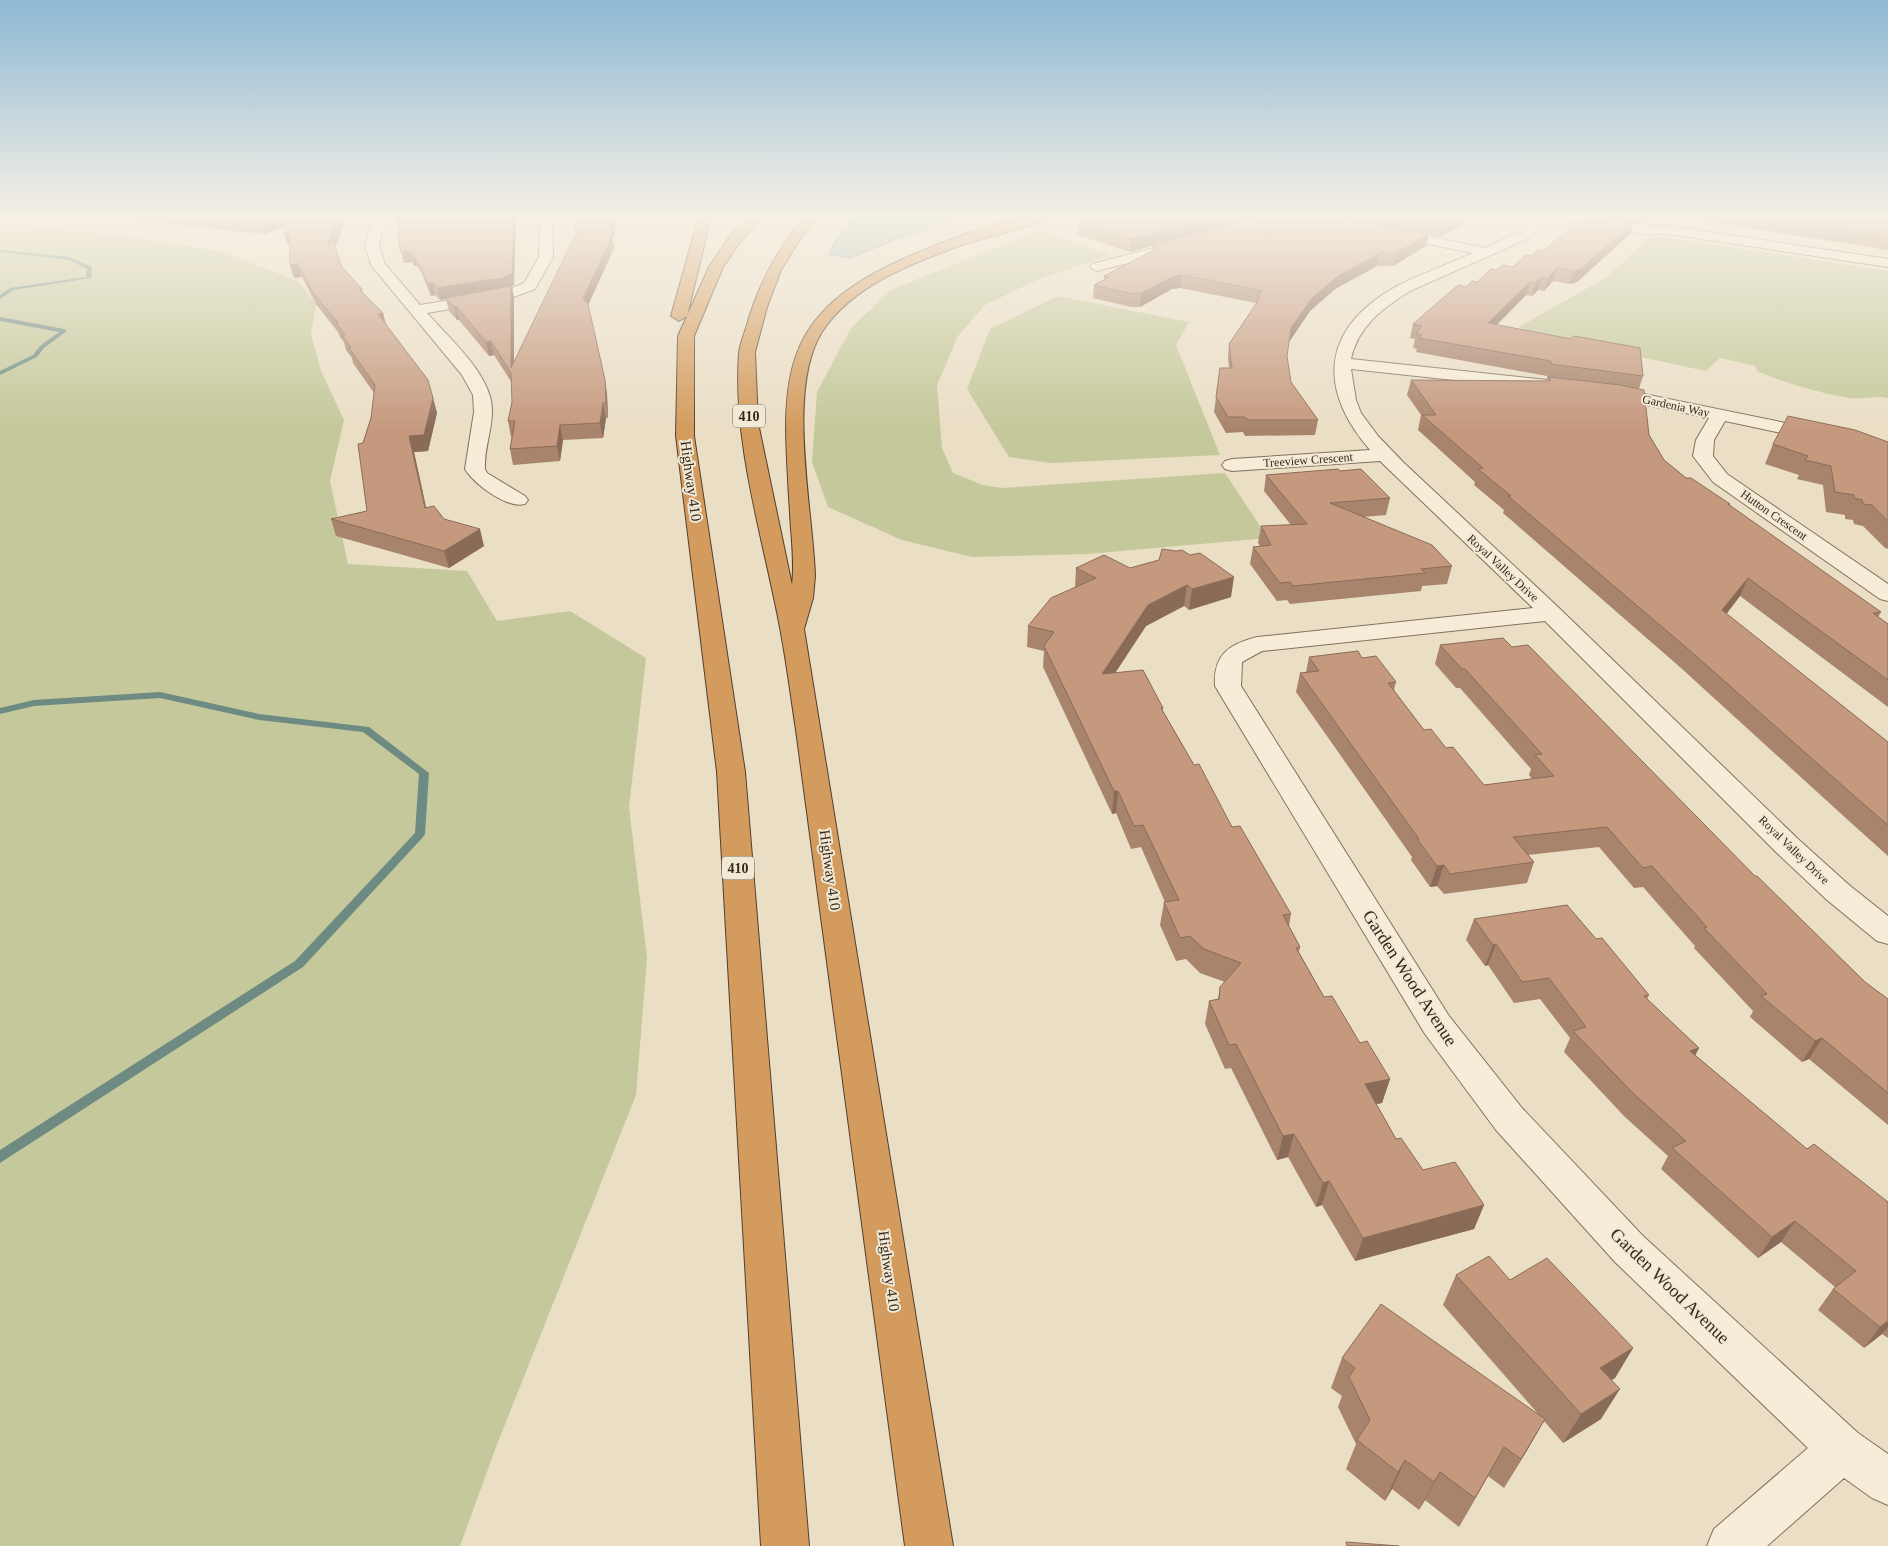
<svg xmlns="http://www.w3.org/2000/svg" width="1888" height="1546" font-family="'Times New Roman',serif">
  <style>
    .green { fill: #c4c89a }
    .water { fill: #a6beb6; stroke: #6e8b83 }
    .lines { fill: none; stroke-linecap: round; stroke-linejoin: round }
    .stream { fill: #6e8b83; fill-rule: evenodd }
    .minor-casing { stroke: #84705d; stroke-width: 2 }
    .primary-casing { stroke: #523f30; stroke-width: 2 }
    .motorway-casing { stroke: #523f30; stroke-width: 2 }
    .minor { fill: #f6ecd7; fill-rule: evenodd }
    .primary { fill: #ead1a0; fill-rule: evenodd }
    .motorway { fill: #d39b5d; fill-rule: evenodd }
    .wall { fill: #a9846c }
    .shaded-wall { fill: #8a6b58 }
    .building { fill: #c5997e; stroke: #8a6b58 }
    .labels { text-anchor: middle; stroke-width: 4; stroke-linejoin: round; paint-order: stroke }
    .far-street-label { font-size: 12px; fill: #35291f; stroke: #f2e9d4 }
    .shield { fill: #f2e9d4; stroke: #6e6355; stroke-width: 1 }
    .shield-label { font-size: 14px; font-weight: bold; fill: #35291f }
    .street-label { font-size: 15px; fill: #35291f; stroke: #f2e9d4 }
    .near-street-label { font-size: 18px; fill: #35291f; stroke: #f2e9d4 }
  </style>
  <rect width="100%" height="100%" fill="#eadec5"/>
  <path class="green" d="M 0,223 L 136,237 L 222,252 L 298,281 L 316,304 L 311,334 L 321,371 L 344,420 L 330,481 L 348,564 L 467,571 L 497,621 L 570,611 L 646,658 L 629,807 L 647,958 L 636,1095 L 496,1447 L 460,1546 L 0,1546 Z
    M 1039,230 L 1111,255 L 1039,279 L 985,305 L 958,336 L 937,385 L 942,448 L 953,473 L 983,485 L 1002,488 L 1225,473 L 1268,538 L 1087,554 L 972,557 L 902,540 L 828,507 L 812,462 L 817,392 L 851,328 L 891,290 Z
    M 1651,235 L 1888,271 L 1888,398 C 1875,395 1863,400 1850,398 C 1823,394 1782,382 1757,371 L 1755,366 L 1720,358 L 1706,371 L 1532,334 L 1519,327 L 1607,277 Z
    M 1058,296 L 1189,322 L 1176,345 L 1220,455 L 1051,463 L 1009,457 L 967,389 L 990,329 Z"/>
  <path class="water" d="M 853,213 L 980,213 L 899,238 L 850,258 L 828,254 Z"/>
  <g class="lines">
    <path class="stream" d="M 0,250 L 70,257 L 92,267 L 91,278 L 14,290 L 0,299 L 0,295 L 10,288 L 86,277 L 87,269 L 69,260 L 0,252 Z
      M 0,317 L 64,329 L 67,331 L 44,348 L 37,357 L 0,375 L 0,371 L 33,355 L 40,346 L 59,332 L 0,321 Z
      M 160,692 L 259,714 L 369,727 L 429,773 L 425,834 L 424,836 L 303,967 L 0,1163 L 0,1150 L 295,961 L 415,833 L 419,774 L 363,732 L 259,720 L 160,698 L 34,706 L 0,714 L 0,708 L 34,700 Z"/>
    <g class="minor-casing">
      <path id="minor" d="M 270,213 L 307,215 L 387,213 L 379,246 L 385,264 L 420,305 L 505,291 L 524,283 L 539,257 L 540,213 L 552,213 L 553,257 L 535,289 L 508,299 L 427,313 C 449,338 493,376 492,411 C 492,431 484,449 485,469 L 487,473 L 525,496 L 528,500 L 525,504 C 507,509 474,484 465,469 L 474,412 L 473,395 L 462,375 L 371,265 L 365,246 L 373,218 L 307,223 L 272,216 Z
        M 1537,213 C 1582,213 1625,226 1669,226 L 1888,259 L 1888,267 L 1669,234 L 1641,234 L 1547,218 L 1527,239 L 1410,291 C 1383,308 1358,326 1351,359 L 1547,380 L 1553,381 L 1556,385 L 1553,389 L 1547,390 L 1351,369 L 1356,400 L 1361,413 L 1378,436 L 1403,462 L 1559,608 L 1798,839 L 1849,885 L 1888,916 L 1888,944 L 1877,941 L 1827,900 L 1777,853 L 1545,621 L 1262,651 L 1242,662 L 1241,686 L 1449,1016 L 1522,1108 L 1643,1236 L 1858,1433 L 1888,1454 L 1888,1505 L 1872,1498 L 1844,1478 L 1767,1546 L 1707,1546 L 1714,1529 L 1808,1448 L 1615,1262 L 1496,1130 L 1425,1034 L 1215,686 C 1213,655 1229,644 1257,637 L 1533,608 L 1380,461 L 1232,471 L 1225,469 L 1222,465 L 1225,461 L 1232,459 L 1370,450 C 1315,386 1323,326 1399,285 C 1423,273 1449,264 1473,253 L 1387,236 L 1385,233 L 1387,230 L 1392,229 L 1486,248 L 1517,233 Z
        M 1177,242 L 1182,243 L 1184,246 L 1182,249 L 1097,271 L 1090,267 L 1092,264 Z
        M 1610,387 L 1888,444 L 1888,456 L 1725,421 L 1714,440 L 1713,456 L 1727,474 L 1888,584 L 1888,601 L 1880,599 L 1713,482 L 1693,456 L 1696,440 L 1709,418 L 1604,396 L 1601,392 L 1604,388 Z"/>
    </g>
    <g class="primary-casing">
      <path id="primary" d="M 1534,213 L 1550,213 L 1550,214 L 1544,218 Z"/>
    </g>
    <g class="motorway-casing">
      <path id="motorway" d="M 700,213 L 712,213 L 687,316 L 679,321 L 671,316 Z
        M 753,213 L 766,213 L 740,242 L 723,267 L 694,336 L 694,436 L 745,772 L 809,1546 L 761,1546 L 717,772 L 676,436 L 678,336 L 709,267 L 730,236 Z
        M 809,213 L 822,213 L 800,239 L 781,270 L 767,307 L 755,352 L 758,423 L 792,585 C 795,561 791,536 790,513 C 782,381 773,315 910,256 C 955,236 1017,213 1066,213 C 1060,219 981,239 965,244 C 915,262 852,285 822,332 C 786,389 813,510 815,576 L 813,598 L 804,629 L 953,1546 L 905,1546 L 796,730 C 791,698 787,665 781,633 C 765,544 732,444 739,353 C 740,345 743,336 746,328 C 758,284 778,247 809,213 Z"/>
    </g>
    <use href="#minor" class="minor"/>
    <use href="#primary" class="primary"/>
    <use href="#motorway" class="motorway"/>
  </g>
  <path class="wall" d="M 0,213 L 282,213 L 293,215 L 346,222 L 335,246 L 342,267 L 362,289 L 363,293 L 383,313 L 386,324 L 433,398 L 437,413 L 428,451 L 414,452 L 426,507 L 484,546 L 449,568 L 336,536 L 331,519 L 367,511 L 363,443 L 371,418 L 374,393 L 353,363 L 352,358 L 346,350 L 344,342 L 340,337 L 338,332 L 316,304 L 302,277 L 294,278 L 290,245 L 288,245 L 287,226 L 264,234 L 94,216 L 0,215 Z
    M 614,213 L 616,228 L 614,228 L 615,237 L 612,237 L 614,248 L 588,305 L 605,380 L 607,394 L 608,418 L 606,418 L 603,438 L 563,440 L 560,461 L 513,465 L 510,449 L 512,437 L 511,437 L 508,421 L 512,402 L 512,383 L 494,355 L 489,356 L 459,320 L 457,320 L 449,311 L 446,299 L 440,300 L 435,295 L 431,296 L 421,272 L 417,266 L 414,266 L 412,262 L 404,263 L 399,231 L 397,222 L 516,217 L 514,285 L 512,286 L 514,299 L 514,362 Z
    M 1088,213 L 1271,213 L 1264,214 L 1130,252 L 1077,235 L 1078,223 L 1080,222 L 1080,215 Z
    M 1274,213 L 1469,213 L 1466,215 L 1464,223 L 1440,237 L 1428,235 L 1426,246 L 1393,266 L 1377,266 L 1335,289 L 1310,311 L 1289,342 L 1287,356 L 1291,382 L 1318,420 L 1315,435 L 1245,436 L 1243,432 L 1226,433 L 1214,412 L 1220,368 L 1229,368 L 1228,358 L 1229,344 L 1255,305 L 1256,303 L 1180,288 L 1172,289 L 1140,307 L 1131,307 L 1093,298 L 1094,285 L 1104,280 L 1104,276 L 1152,251 L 1152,246 Z
    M 1599,213 L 1888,213 L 1888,250 L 1652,213 L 1642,223 L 1620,220 L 1634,222 L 1630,234 L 1577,282 L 1570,284 L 1553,281 L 1544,291 L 1538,290 L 1532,296 L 1526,295 L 1497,325 L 1643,376 L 1639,389 L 1649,435 L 1664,460 L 1686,478 L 1730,504 L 1729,506 L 1881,612 L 1878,617 L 1888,624 L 1888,707 L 1740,596 L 1726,614 L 1888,742 L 1888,856 L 1849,821 L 1681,668 L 1503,513 L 1504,510 L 1474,485 L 1475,482 L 1418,430 L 1421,415 L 1407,395 L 1411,380 L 1549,381 L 1549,379 L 1547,379 L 1547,376 L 1416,352 L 1417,349 L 1413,348 L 1415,339 L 1410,338 L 1413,324 L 1466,287 L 1477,282 L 1496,270 L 1513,267 L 1532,256 L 1543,251 L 1576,228 L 1598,216 Z
    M 1888,442 L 1888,549 L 1885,548 L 1863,526 L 1854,524 L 1853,520 L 1845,519 L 1845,515 L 1826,512 L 1823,485 L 1797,479 L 1799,475 L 1765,464 L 1773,444 Z
    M 1340,471 L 1390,498 L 1386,515 L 1363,517 L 1452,566 L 1447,584 L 1422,586 L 1421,591 L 1290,604 L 1287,600 L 1277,601 L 1250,564 L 1253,547 L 1260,546 L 1258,543 L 1261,526 L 1291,525 L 1264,491 L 1266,475 Z
    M 1076,568 L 1130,568 L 1231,597 L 1189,610 L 1184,606 L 1146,626 L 1115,673 L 1163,708 L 1163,711 L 1194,765 L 1232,827 L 1291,914 L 1289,926 L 1300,947 L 1299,952 L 1324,997 L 1360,1043 L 1390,1079 L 1382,1103 L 1376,1104 L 1396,1139 L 1423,1170 L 1484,1205 L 1474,1229 L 1355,1261 L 1322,1205 L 1316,1207 L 1288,1157 L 1277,1160 L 1231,1068 L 1225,1069 L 1205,1024 L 1209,1001 L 1218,999 L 1220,987 L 1225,982 L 1200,973 L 1186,959 L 1176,961 L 1160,925 L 1164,902 L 1165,902 L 1141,847 L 1131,849 L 1116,813 L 1112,814 L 1043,667 L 1044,651 L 1027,647 L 1028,626 L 1075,587 Z
    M 1440,645 L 1755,876 L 1865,982 L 1888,999 L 1888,1125 L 1809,1059 L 1802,1062 L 1750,1017 L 1753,1011 L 1694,948 L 1695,946 L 1643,887 L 1634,888 L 1599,847 L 1528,855 L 1534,862 L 1527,883 L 1444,894 L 1437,886 L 1430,887 L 1411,860 L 1412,857 L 1296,692 L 1300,673 L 1306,672 L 1309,657 L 1362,658 L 1396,682 L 1394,690 L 1424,730 L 1446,748 L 1484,785 L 1532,779 L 1529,775 L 1531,769 L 1460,688 L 1456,688 L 1435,664 Z
    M 1474,919 L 1596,939 L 1649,995 L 1647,999 L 1699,1048 L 1695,1055 L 1807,1149 L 1888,1202 L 1888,1338 L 1882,1334 L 1864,1348 L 1818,1310 L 1833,1289 L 1835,1287 L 1781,1242 L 1758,1258 L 1661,1169 L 1668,1156 L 1624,1116 L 1564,1052 L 1570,1038 L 1540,999 L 1514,1003 L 1488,965 L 1485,966 L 1466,940 Z
    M 1456,1275 L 1510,1280 L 1633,1348 L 1615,1378 L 1611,1380 L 1601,1419 L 1563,1443 L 1544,1421 L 1504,1488 L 1488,1476 L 1459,1527 L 1425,1500 L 1419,1510 L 1392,1489 L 1385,1501 L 1346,1469 L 1356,1444 L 1338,1407 L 1342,1396 L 1331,1388 L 1342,1358 L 1539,1415 L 1443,1305 Z"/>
  <path class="shaded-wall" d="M 341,213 L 343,213 L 346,222 L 331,256 L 327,244 Z
    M 514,213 L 516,213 L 516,217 L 514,285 L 512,286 L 514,299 L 514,383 L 511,368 L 504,289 L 440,300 L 437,288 Z
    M 1227,213 L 1271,213 L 1264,214 L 1130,252 L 1131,239 Z
    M 1458,213 L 1469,213 L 1466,215 L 1464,223 L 1440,237 L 1443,225 Z
    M 1645,213 L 1652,213 L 1642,223 Z
    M 294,216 L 296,223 L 264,234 L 262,227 Z
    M 612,216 L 614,216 L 616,228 L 614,228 Z
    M 401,221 L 400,232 L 397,222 Z
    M 1634,222 L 1630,234 L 1577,282 L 1570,284 L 1574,271 Z
    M 610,225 L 613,225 L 615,237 L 612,237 L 614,248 L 585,312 L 583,299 Z
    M 289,232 L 293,245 L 288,245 L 284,233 Z
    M 1429,234 L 1426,246 L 1393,266 L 1396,253 Z
    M 409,251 L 412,262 L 404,263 L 401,252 Z
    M 1380,253 L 1377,266 L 1335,289 L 1310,311 L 1289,342 L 1291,328 L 1312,298 L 1338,276 Z
    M 411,255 L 414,255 L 417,266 L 414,266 Z
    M 298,264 L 302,277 L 294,278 L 290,265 Z
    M 1557,268 L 1553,281 L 1544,291 L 1548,278 Z
    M 1182,275 L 1180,288 L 1172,289 L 1140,307 L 1141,293 L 1174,276 Z
    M 1542,277 L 1538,290 L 1532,296 L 1535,283 Z
    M 1530,282 L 1526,295 L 1484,337 L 1488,323 Z
    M 433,283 L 435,295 L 431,296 L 428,284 Z
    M 456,306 L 459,320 L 457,320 L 454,307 Z
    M 383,313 L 386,327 L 378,314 Z
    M 491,341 L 494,355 L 489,356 L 486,342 Z
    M 605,380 L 607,394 L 608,418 L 606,403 Z
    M 433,398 L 437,413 L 428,451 L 414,452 L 430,525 L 409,436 Z
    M 603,403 L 606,418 L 603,438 L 600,423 Z
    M 560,425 L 563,440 L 560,461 L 557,446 Z
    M 480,529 L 484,546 L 449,568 L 444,551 Z
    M 1234,577 L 1231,597 L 1189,610 L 1192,589 Z
    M 1748,578 L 1740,596 L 1715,629 L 1722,610 Z
    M 1187,585 L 1184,606 L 1146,626 L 1100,696 L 1102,674 L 1148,605 Z
    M 1114,791 L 1118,791 L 1116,813 L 1112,814 Z
    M 1444,865 L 1437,886 L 1430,887 L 1437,866 Z
    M 1496,944 L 1488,965 L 1485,966 L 1493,945 Z
    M 1822,1038 L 1809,1059 L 1802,1062 L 1815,1041 Z
    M 1699,1048 L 1688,1069 L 1690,1051 Z
    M 1390,1079 L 1382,1103 L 1357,1108 L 1365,1084 Z
    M 1294,1134 L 1288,1157 L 1277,1160 L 1283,1136 Z
    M 1329,1181 L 1322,1205 L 1316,1207 L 1323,1183 Z
    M 1484,1205 L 1474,1229 L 1355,1261 L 1363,1238 Z
    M 1795,1221 L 1781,1242 L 1758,1258 L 1772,1237 Z
    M 1888,1321 L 1888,1327 L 1882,1334 L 1864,1348 L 1880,1327 Z
    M 1633,1348 L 1615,1378 L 1582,1398 L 1600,1368 Z
    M 1620,1389 L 1601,1419 L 1563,1443 L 1581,1414 Z
    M 1545,1419 L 1528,1449 L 1504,1488 L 1521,1459 Z
    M 1504,1447 L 1488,1476 L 1459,1527 L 1475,1498 Z
    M 1405,1460 L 1392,1489 L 1385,1501 L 1398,1472 Z
    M 1440,1472 L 1425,1500 L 1419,1510 L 1434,1482 Z"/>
  <path class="building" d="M 131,213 L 282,213 L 293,215 L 292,216 L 262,227 Z
    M 294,213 L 341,213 L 327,244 L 334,243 L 342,267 L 362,289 L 359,289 L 383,313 L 378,314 L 428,380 L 433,398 L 424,435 L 409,436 L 425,508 L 434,506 L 444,519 L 480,529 L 444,551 L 331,519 L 367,511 L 358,444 L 363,443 L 371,418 L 375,385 L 349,348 L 351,348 L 342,335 L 345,335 L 336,323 L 338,323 L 312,291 L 298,264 L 290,265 L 289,232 L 284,233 Z
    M 398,213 L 514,213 L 512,274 L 502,278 L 437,288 L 433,283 L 428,284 L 418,261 L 414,255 L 411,255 L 409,251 L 401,252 L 398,238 L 401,221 L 397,222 Z
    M 573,213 L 614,213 L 614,216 L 612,216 L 613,225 L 610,225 L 612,236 L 583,299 L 588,304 L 605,380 L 606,403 L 603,403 L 600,423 L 560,425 L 557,446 L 510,449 L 515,421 L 508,421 L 512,402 L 511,373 L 491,341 L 486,342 L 456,306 L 454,307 L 446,298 L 511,286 L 511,368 L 578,229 L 575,230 Z
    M 1088,213 L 1227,213 L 1131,239 L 1078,223 L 1091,218 L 1080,215 Z
    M 1274,213 L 1317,213 L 1429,234 L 1396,253 L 1380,253 L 1338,276 L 1312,298 L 1291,328 L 1287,356 L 1291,382 L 1318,420 L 1248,420 L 1245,417 L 1228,417 L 1216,397 L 1220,368 L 1232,368 L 1229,344 L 1260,298 L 1257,297 L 1263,291 L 1182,275 L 1174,276 L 1141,293 L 1132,294 L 1094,285 L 1109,277 L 1104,276 L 1158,248 L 1152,246 L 1263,215 Z
    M 1378,213 L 1463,213 L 1443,225 Z
    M 1732,213 L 1888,213 L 1888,237 Z
    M 1590,215 L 1634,222 L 1581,269 L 1574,271 L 1557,268 L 1548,278 L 1542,277 L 1535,283 L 1530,282 L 1488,323 L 1571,339 L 1574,336 L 1640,348 L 1643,376 L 1551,364 L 1551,361 L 1419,338 L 1422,335 L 1416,334 L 1422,326 L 1413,324 L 1458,285 L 1466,287 L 1472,281 L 1477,282 L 1491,269 L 1496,270 L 1503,265 L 1513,267 L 1526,255 L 1532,256 L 1538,250 L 1543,251 L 1564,233 L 1576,228 Z
    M 1550,377 L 1620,385 L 1644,390 L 1649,435 L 1664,460 L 1686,478 L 1691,478 L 1730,504 L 1728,504 L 1881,612 L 1873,613 L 1888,624 L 1888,680 L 1748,578 L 1722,610 L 1888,742 L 1888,825 L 1860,801 L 1688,649 L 1508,496 L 1511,496 L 1478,469 L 1483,468 L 1422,415 L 1436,415 L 1411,380 L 1550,381 Z
    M 1788,416 L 1855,430 L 1888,442 L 1888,521 L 1872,505 L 1863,504 L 1862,500 L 1854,498 L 1854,495 L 1835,492 L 1831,466 L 1805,460 L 1808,456 L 1773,444 Z
    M 1338,469 L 1340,471 L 1361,469 L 1390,498 L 1330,503 L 1432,545 L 1452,566 L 1421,569 L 1425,573 L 1293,586 L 1290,582 L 1280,583 L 1253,547 L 1271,545 L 1261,526 L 1307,524 L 1266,475 Z
    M 1162,549 L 1176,551 L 1182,550 L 1190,555 L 1200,553 L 1234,577 L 1192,589 L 1187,585 L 1148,605 L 1102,674 L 1143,670 L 1163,708 L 1161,708 L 1194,765 L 1199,764 L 1232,827 L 1240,826 L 1291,914 L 1283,915 L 1300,947 L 1296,948 L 1324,997 L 1332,996 L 1360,1043 L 1367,1041 L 1390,1079 L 1365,1084 L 1396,1139 L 1401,1138 L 1423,1170 L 1455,1162 L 1484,1205 L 1363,1238 L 1329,1181 L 1323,1183 L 1294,1134 L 1283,1136 L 1236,1044 L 1229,1045 L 1209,1001 L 1219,999 L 1220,987 L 1241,963 L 1204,949 L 1190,936 L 1180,938 L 1164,902 L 1179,900 L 1143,825 L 1134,826 L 1118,791 L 1114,791 L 1044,646 L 1054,632 L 1028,626 L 1051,598 L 1096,578 L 1076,568 L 1104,555 L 1130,568 L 1159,560 Z
    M 1503,638 L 1512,647 L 1528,645 L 1755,876 L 1757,876 L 1865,982 L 1888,999 L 1888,1093 L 1822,1038 L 1815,1041 L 1761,996 L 1767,994 L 1704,928 L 1707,927 L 1652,866 L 1643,868 L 1607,827 L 1513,837 L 1534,862 L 1450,874 L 1444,865 L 1437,866 L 1417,839 L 1419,839 L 1300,673 L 1319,671 L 1309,657 L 1358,651 L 1362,658 L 1376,656 L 1396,682 L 1388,683 L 1424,730 L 1431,729 L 1446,748 L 1453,747 L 1484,785 L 1554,776 L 1535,755 L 1542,754 L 1465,669 L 1462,669 L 1440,645 Z
    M 1567,905 L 1596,939 L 1602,938 L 1649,995 L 1644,996 L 1699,1048 L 1690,1051 L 1807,1149 L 1814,1144 L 1888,1202 L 1888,1321 L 1880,1327 L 1833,1289 L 1856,1271 L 1795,1221 L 1772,1237 L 1672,1148 L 1686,1141 L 1635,1095 L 1573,1031 L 1586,1027 L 1549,978 L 1522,982 L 1496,944 L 1493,945 L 1474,919 Z
    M 1489,1256 L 1510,1280 L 1547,1258 L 1633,1348 L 1600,1368 L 1620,1389 L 1581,1414 L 1456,1275 Z
    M 1381,1304 L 1545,1419 L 1521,1459 L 1504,1447 L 1475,1498 L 1440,1472 L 1434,1482 L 1405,1460 L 1398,1472 L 1357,1440 L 1370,1420 L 1349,1377 L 1355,1368 L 1342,1358 Z
    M 1346,1542 L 1399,1546 L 1347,1546 Z"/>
  <linearGradient id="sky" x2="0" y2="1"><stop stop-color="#8db8d4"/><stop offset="0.5" stop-color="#f6f0e5"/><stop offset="1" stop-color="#f6f0e5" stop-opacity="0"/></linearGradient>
  <rect width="1888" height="430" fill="url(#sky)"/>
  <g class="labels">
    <g class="far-street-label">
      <text transform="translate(1676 406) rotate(12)" y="4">Gardenia Way</text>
      <text transform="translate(1308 460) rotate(-4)" y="4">Treeview Crescent</text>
      <text transform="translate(1774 515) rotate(35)" y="4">Hutton Crescent</text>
      <text transform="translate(1503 568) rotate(43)" y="4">Royal Valley Drive</text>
      <text transform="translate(1794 850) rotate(44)" y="4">Royal Valley Drive</text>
    </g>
    <g class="shield">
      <rect x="733" y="404.5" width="32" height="23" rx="4"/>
      <rect x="722" y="856.5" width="32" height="23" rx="4"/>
    </g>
    <g class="shield-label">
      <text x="749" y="421">410</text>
      <text x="738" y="873">410</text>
    </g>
    <g class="street-label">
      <text transform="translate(691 481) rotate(82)" y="5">Highway 410</text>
      <text transform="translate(830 870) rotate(82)" y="5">Highway 410</text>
      <text transform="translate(889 1271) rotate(82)" y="5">Highway 410</text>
    </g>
    <g class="near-street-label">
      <text transform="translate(1410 978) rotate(57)" y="6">Garden Wood Avenue</text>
      <text transform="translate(1670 1286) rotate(44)" y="6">Garden Wood Avenue</text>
    </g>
  </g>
</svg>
